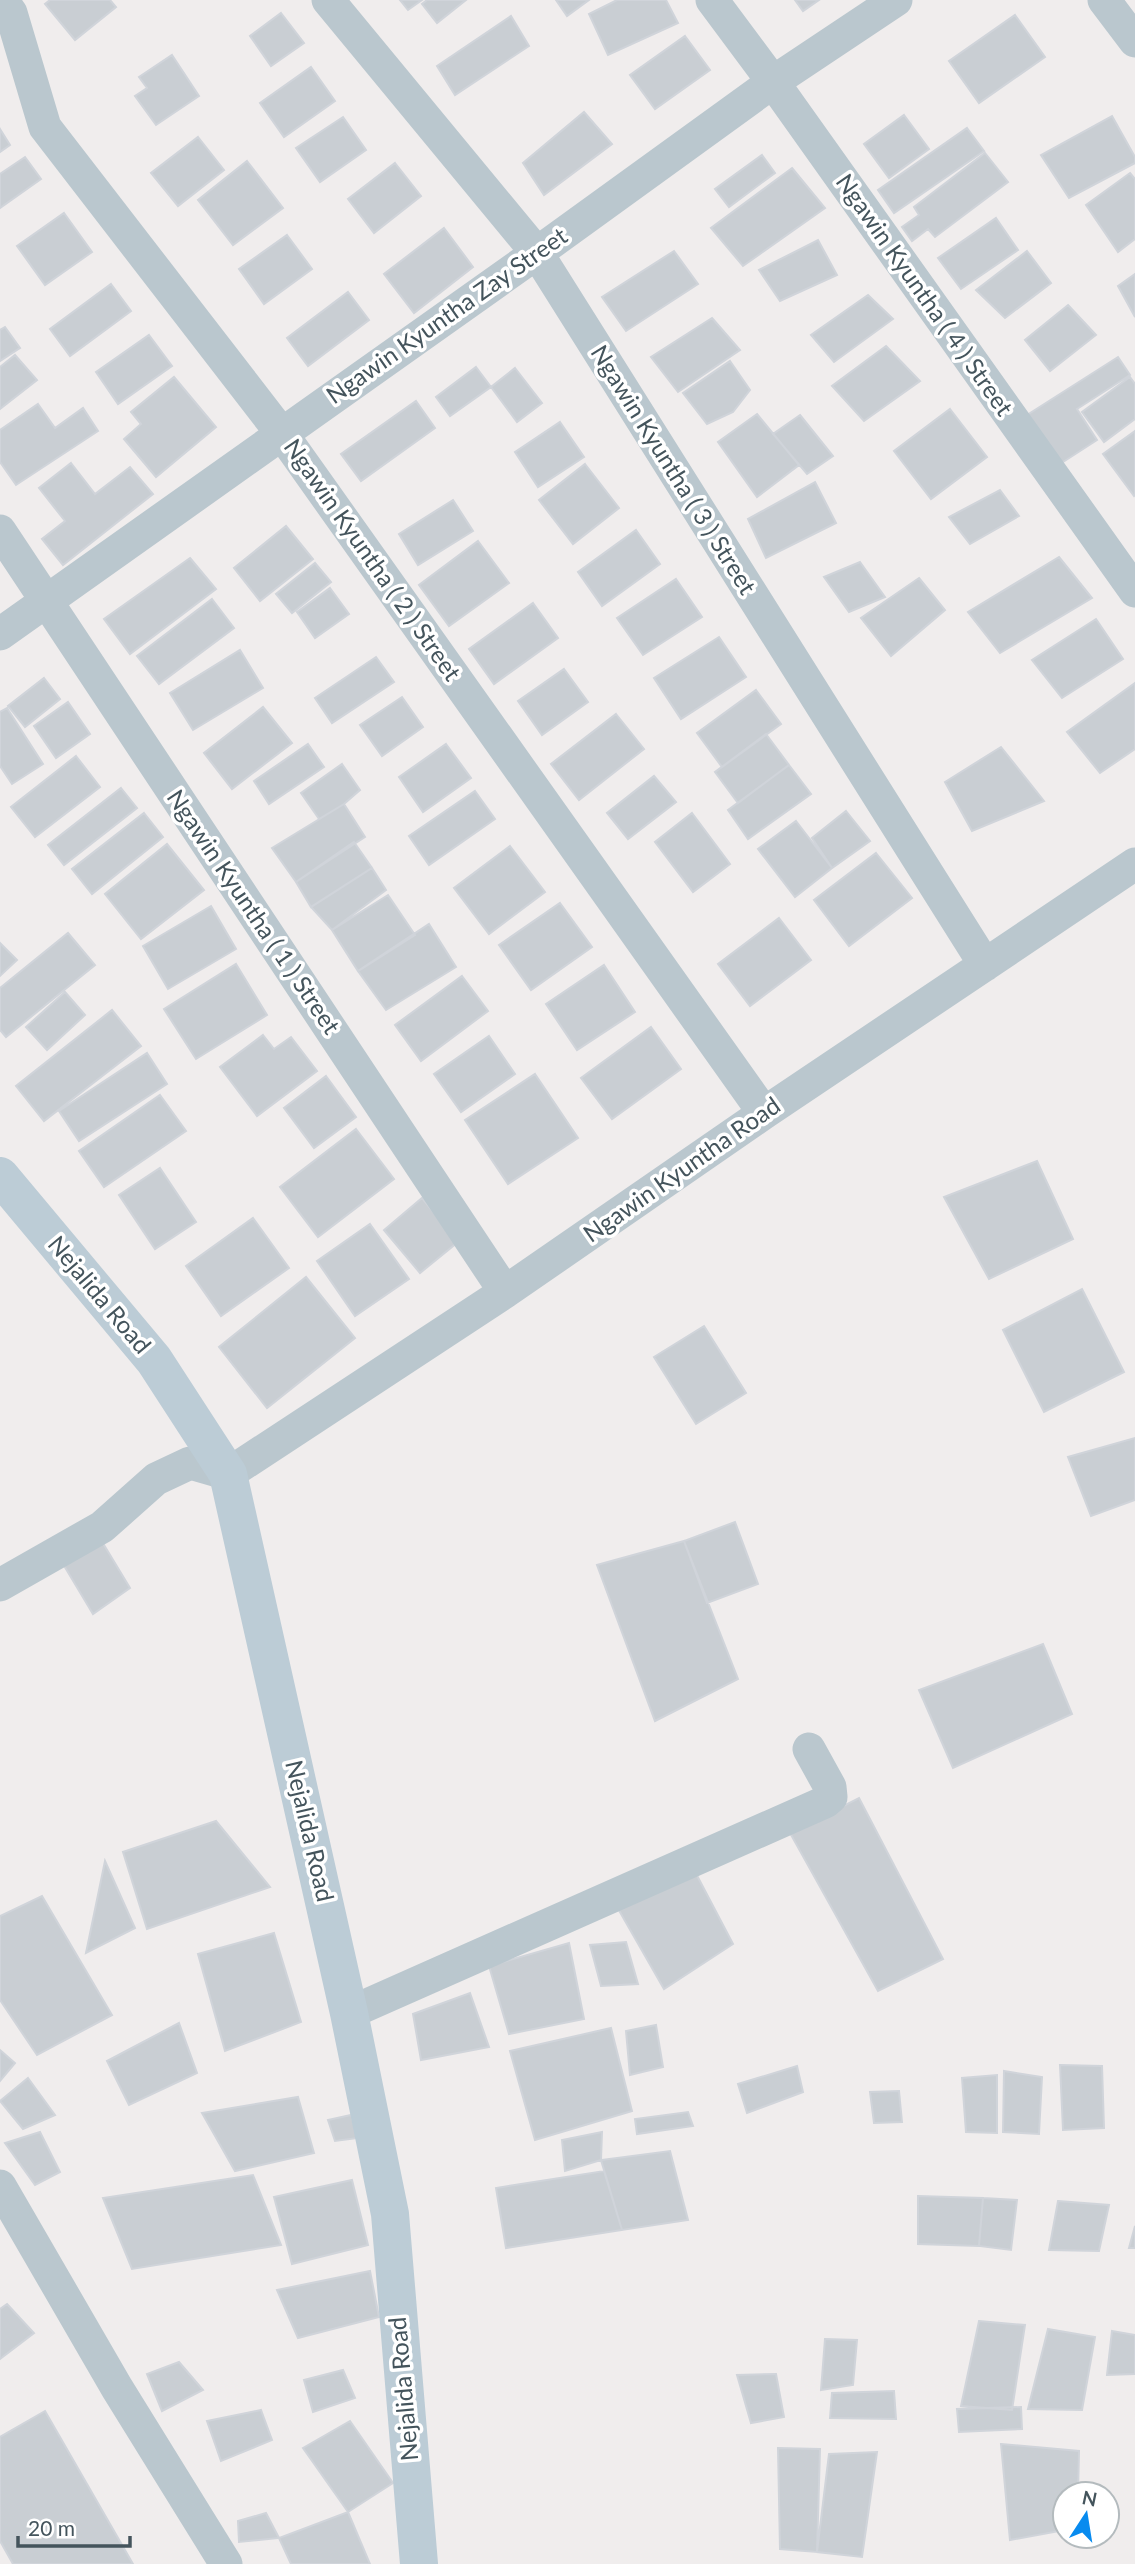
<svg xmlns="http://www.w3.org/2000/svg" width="1135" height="2564" font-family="Lato,sans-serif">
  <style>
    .building { fill: #c9ced3; stroke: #d0d4da; stroke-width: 2 }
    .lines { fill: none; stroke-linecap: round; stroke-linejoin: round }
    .street { stroke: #bac7ce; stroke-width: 33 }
    .secondary { stroke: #bcccd6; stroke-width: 38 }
    .labels { text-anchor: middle; stroke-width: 7; stroke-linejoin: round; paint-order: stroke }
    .street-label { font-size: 24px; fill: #44545c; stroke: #fff }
  </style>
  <rect width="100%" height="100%" fill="#f0eded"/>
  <path class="building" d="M 50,0 L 110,0 L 116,7 L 75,40 L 45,4 Z
    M 400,0 L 422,0 L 408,10 Z
    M 427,0 L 466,0 L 437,23 L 422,4 Z
    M 556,0 L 589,0 L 567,16 Z
    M 617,0 L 666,0 L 678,23 L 608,55 L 589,14 Z
    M 795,0 L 819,0 L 803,11 Z
    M 281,13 L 304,43 L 271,66 L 250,36 Z
    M 1015,15 L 1045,57 L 979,103 L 949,61 Z
    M 511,16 L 529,46 L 455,95 L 437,66 Z
    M 685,36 L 710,70 L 655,109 L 630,75 Z
    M 172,55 L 199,96 L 156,125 L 135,96 L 147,88 L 139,77 Z
    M 311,67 L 335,101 L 284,137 L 260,103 Z
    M 584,112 L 612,144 L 544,195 L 523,163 Z
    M 904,115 L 929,149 L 889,178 L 864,144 Z
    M 1112,116 L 1135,157 L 1135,163 L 1069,198 L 1041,155 Z
    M 343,117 L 366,150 L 320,182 L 296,148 Z
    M 967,128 L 984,151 L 894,213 L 878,190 Z
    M 0,129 L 10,145 L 0,152 Z
    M 198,137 L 224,170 L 178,206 L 151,173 Z
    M 985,153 L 1008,182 L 935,237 L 928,229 L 912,241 L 902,227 L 919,215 L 914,207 Z
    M 762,155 L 775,173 L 729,207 L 715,189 Z
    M 25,157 L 41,179 L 0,208 L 0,174 Z
    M 247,161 L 283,208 L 233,245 L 198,200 Z
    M 395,163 L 421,196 L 374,233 L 348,199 Z
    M 792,168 L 825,208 L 743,266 L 711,228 Z
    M 1130,173 L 1135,179 L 1135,239 L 1118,252 L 1086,205 Z
    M 64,213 L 92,252 L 45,285 L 17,246 Z
    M 996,218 L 1018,250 L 961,289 L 938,258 Z
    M 444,228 L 473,267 L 414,313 L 384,274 Z
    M 287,235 L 312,269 L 264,304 L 239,269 Z
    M 818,240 L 837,275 L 780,301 L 759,270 Z
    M 674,251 L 698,284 L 626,331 L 602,297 Z
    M 1027,251 L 1051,283 L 1005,318 L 976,290 Z
    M 1135,274 L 1135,317 L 1118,286 Z
    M 111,284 L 131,311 L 70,356 L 50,329 Z
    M 348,292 L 369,320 L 308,366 L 287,338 Z
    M 868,295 L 893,319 L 834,362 L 811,335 Z
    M 1068,305 L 1096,335 L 1050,371 L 1025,340 Z
    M 712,318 L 740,350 L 678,392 L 651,357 Z
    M 5,327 L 20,348 L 0,361 L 0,330 Z
    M 149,335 L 172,366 L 118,404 L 96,372 Z
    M 886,346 L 920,381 L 864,421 L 832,386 Z
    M 15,355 L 37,380 L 0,409 L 0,367 Z
    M 1118,357 L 1130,375 L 1077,409 L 1097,440 L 1060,464 L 1027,415 Z
    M 730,361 L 750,390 L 733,412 L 707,424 L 683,393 Z
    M 476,367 L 491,387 L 450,416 L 436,397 Z
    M 515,368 L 542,403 L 517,422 L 491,387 Z
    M 174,377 L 216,427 L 156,477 L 124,439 L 141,424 L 131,412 Z
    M 1130,377 L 1135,384 L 1135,419 L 1104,442 L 1082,412 Z
    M 416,401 L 435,428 L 361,481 L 341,454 Z
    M 38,404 L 55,428 L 83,408 L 98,431 L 16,485 L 0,462 L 0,430 Z
    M 950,409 L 987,457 L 931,499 L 894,451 Z
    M 757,414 L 799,465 L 757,497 L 718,442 Z
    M 800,415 L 833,456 L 807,474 L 773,434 Z
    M 560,422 L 584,457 L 538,487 L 515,452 Z
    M 1135,431 L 1135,495 L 1134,496 L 1103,454 Z
    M 71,463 L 95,494 L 130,467 L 153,494 L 63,565 L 42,539 L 65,521 L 39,488 Z
    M 585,464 L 619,508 L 573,544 L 539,500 Z
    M 815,482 L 836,523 L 766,558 L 748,519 Z
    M 1000,490 L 1019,516 L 970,544 L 949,517 Z
    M 453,500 L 473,531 L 418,565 L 399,534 Z
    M 286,526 L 313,559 L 260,601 L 234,568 Z
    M 636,530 L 660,564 L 602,606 L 578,572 Z
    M 478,541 L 509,583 L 449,626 L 419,585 Z
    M 1059,557 L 1092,598 L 1000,653 L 968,612 Z
    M 190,558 L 216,589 L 130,654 L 104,619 Z
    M 860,562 L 885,597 L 849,612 L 824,577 Z
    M 315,563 L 331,582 L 292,613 L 276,594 Z
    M 919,578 L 945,610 L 891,656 L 861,618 Z
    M 676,579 L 702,617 L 643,655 L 617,618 Z
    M 330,588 L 349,614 L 315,638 L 297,612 Z
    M 212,599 L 234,628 L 159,684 L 137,656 Z
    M 533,603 L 558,638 L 494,684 L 469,649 Z
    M 1096,619 L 1123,659 L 1062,698 L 1032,660 Z
    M 719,637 L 746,677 L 681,719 L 654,678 Z
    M 240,650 L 263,688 L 193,730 L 170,693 Z
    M 376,657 L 394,682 L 332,723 L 315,698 Z
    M 564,669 L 588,702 L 542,735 L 518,701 Z
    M 44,678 L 60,699 L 25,727 L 8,706 Z
    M 1135,683 L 1135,749 L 1100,773 L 1067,732 Z
    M 756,690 L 781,724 L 722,767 L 697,733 Z
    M 402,697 L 423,727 L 382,756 L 360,725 Z
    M 68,702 L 90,734 L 56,758 L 34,726 Z
    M 263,707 L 292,743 L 232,789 L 204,753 Z
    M 7,708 L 43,764 L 12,784 L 0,766 L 0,712 Z
    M 616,714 L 644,749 L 579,800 L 551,764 Z
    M 766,734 L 789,765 L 738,803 L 715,772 Z
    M 308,744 L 324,767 L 269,804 L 254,781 Z
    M 446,744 L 471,778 L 423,812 L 399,777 Z
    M 1001,747 L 1044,801 L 972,831 L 945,782 Z
    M 76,756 L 100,787 L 35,837 L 11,807 Z
    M 342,764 L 360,790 L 344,804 L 319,819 L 301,793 Z
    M 789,765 L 811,794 L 748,839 L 728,810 Z
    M 654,776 L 676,802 L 628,839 L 607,813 Z
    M 121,788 L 137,808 L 64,865 L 48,845 Z
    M 475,791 L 495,819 L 429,865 L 409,836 Z
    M 344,804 L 365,837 L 296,882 L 272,848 Z
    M 846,811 L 870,841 L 832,868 L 812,838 Z
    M 144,813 L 163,837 L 92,894 L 72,869 Z
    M 692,813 L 730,864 L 693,892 L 655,842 Z
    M 796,821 L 832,868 L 795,897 L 758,849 Z
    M 354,842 L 372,868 L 311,907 L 296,882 Z
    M 167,844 L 204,890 L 141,939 L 105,894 Z
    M 510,846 L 545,892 L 489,934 L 454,888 Z
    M 876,853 L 912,898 L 849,946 L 814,900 Z
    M 372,868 L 386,890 L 332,930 L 311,907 Z
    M 388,895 L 415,935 L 358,971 L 332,930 Z
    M 560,903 L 592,947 L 531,990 L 499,945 Z
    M 211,906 L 236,949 L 168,989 L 143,946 Z
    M 779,918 L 811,960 L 750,1006 L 718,964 Z
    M 429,924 L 456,967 L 386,1010 L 358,971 Z
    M 68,933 L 95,965 L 6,1037 L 0,1030 L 0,988 Z
    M 0,943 L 17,960 L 0,976 Z
    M 236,964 L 267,1015 L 196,1059 L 164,1009 Z
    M 604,965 L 635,1012 L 577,1050 L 546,1004 Z
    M 462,976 L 488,1011 L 421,1061 L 395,1025 Z
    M 65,992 L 85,1015 L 47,1050 L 26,1027 Z
    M 112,1010 L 141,1046 L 44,1121 L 16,1086 Z
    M 651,1027 L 681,1069 L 612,1119 L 581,1078 Z
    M 263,1035 L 274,1049 L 291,1037 L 317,1071 L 257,1116 L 220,1067 Z
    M 489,1036 L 515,1074 L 461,1112 L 434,1074 Z
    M 147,1053 L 167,1084 L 79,1141 L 59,1111 Z
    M 535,1074 L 578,1138 L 508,1184 L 465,1120 Z
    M 326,1076 L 356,1117 L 314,1148 L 284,1108 Z
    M 160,1095 L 186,1131 L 104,1187 L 79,1151 Z
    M 356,1129 L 394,1179 L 318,1237 L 280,1187 Z
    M 1037,1161 L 1073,1239 L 989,1279 L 944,1197 Z
    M 160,1168 L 196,1222 L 155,1249 L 119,1195 Z
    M 422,1198 L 458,1242 L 420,1273 L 384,1230 Z
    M 253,1218 L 289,1268 L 221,1316 L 186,1266 Z
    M 370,1224 L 409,1279 L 355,1316 L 317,1261 Z
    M 306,1277 L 355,1338 L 267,1408 L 219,1347 Z
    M 1082,1289 L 1124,1372 L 1044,1412 L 1003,1330 Z
    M 704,1326 L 746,1393 L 696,1424 L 654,1357 Z
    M 1135,1438 L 1135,1500 L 1091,1516 L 1068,1457 Z
    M 735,1522 L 758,1584 L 707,1603 L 684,1541 Z
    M 101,1540 L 130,1588 L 93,1614 L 60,1559 Z
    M 684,1541 L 738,1679 L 655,1721 L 597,1565 Z
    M 1043,1644 L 1072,1714 L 953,1768 L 919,1690 Z
    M 859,1798 L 943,1959 L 878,1991 L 790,1833 Z
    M 216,1821 L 270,1887 L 147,1929 L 123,1852 Z
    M 105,1861 L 135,1928 L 86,1953 Z
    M 692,1866 L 733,1944 L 664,1989 L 617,1907 Z
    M 42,1896 L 112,2015 L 37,2055 L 0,2000 L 0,1916 Z
    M 274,1933 L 301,2022 L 225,2051 L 198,1954 Z
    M 626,1942 L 638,1984 L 601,1986 L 590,1945 Z
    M 569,1943 L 584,2019 L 509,2034 L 489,1966 Z
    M 470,1993 L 489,2047 L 421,2060 L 413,2014 Z
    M 179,2023 L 197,2073 L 129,2105 L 107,2061 Z
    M 656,2025 L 663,2067 L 630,2075 L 626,2031 Z
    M 611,2028 L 632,2111 L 535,2140 L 510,2051 Z
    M 0,2050 L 15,2063 L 0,2081 Z
    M 1060,2065 L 1102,2066 L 1104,2128 L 1063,2130 Z
    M 797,2066 L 803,2092 L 747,2113 L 738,2084 Z
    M 1004,2071 L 1042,2077 L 1039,2134 L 1003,2132 Z
    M 997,2075 L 997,2133 L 966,2132 L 962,2078 Z
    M 28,2078 L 55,2115 L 23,2129 L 0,2101 Z
    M 899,2091 L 902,2122 L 874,2123 L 870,2092 Z
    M 298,2097 L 314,2153 L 235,2171 L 202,2113 Z
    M 688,2112 L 693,2126 L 637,2134 L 635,2119 Z
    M 351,2115 L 358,2138 L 335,2141 L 328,2120 Z
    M 40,2132 L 60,2172 L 35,2185 L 5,2143 Z
    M 602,2132 L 601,2160 L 565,2171 L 562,2140 Z
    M 670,2151 L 688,2220 L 622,2230 L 601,2160 Z
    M 604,2171 L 622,2230 L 506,2248 L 496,2188 Z
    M 253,2175 L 281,2245 L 132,2269 L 103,2198 Z
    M 352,2180 L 368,2245 L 292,2264 L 274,2197 Z
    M 918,2196 L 983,2198 L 979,2246 L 918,2244 Z
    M 983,2198 L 1017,2200 L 1011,2250 L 979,2246 Z
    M 1058,2201 L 1109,2205 L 1099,2251 L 1049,2250 Z
    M 1135,2226 L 1135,2248 L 1129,2248 Z
    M 370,2271 L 379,2317 L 298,2338 L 277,2290 Z
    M 7,2304 L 34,2333 L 0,2359 L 0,2309 Z
    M 979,2321 L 1025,2325 L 1012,2410 L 961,2406 Z
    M 1048,2329 L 1095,2337 L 1082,2410 L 1028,2409 Z
    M 1112,2331 L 1135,2335 L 1135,2374 L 1107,2375 Z
    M 825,2339 L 857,2340 L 853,2385 L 821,2390 Z
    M 179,2362 L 203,2390 L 162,2411 L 147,2374 Z
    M 343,2370 L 355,2398 L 313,2412 L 304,2380 Z
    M 776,2374 L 784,2417 L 751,2423 L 737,2375 Z
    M 894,2391 L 896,2419 L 830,2418 L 832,2393 Z
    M 1021,2407 L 1022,2429 L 959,2432 L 957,2409 Z
    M 261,2410 L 272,2440 L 221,2461 L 207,2421 Z
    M 45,2411 L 133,2564 L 13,2564 L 0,2541 L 0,2437 Z
    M 350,2421 L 393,2483 L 348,2512 L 303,2448 Z
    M 1001,2444 L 1079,2451 L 1078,2494 L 1065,2494 L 1065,2530 L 1010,2540 Z
    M 778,2448 L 820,2449 L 817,2552 L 780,2549 Z
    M 877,2452 L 862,2557 L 817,2552 L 829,2454 Z
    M 348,2512 L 370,2564 L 291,2564 L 279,2538 Z
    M 266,2513 L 279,2538 L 239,2542 L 238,2521 Z"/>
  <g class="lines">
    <path class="street" d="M 2,0 L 11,13 L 45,127 L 282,434 L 764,1113
      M 328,0 L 537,253 L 985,965
      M 712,0 L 773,82 L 1135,591
      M 1104,0 L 1135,41
      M 0,531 L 505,1292
      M 0,634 L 537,253 L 773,82 L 896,0
      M 0,1585 L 102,1527 L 156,1479 L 190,1463 L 228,1474 L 505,1292 L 764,1113 L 1135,864
      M 349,2013 L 825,1802 L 831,1797 L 830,1787 L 809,1749
      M 0,2186 L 117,2388 L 226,2564"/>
    <path class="secondary" d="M 0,1176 L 154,1360 L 228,1474 L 349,2013 L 390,2214 L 419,2564"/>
  </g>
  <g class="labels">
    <g class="street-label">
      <text transform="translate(924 295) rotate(55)" y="8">Ngawin Kyuntha ( 4 ) Street</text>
      <text transform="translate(447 316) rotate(-35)" y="8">Ngawin Kyuntha Zay Street</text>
      <text transform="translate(673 470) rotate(58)" y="8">Ngawin Kyuntha ( 3 ) Street</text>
      <text transform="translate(372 560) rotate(55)" y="8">Ngawin Kyuntha ( 2 ) Street</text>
      <text transform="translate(253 912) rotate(56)" y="8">Ngawin Kyuntha ( 1 ) Street</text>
      <text transform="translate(682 1170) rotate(-35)" y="8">Ngawin Kyuntha Road</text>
      <text transform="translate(99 1295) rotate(50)" y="8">Nejalida Road</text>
      <text transform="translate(309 1831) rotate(77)" y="8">Nejalida Road</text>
      <text transform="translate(404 2389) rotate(-95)" y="8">Nejalida Road</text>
    </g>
  </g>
  <g transform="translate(1086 2515) rotate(12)"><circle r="33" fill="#ffffff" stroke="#b4bbbe" stroke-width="2"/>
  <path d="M0-5L12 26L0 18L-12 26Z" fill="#088bef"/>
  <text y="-10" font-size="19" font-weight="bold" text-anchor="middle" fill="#44545c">N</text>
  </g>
  <path d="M18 2536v10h112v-10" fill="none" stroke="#44545c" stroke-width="3.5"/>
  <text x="28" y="2536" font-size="21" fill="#44545c" stroke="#ffffff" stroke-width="5" paint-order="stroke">20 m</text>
</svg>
